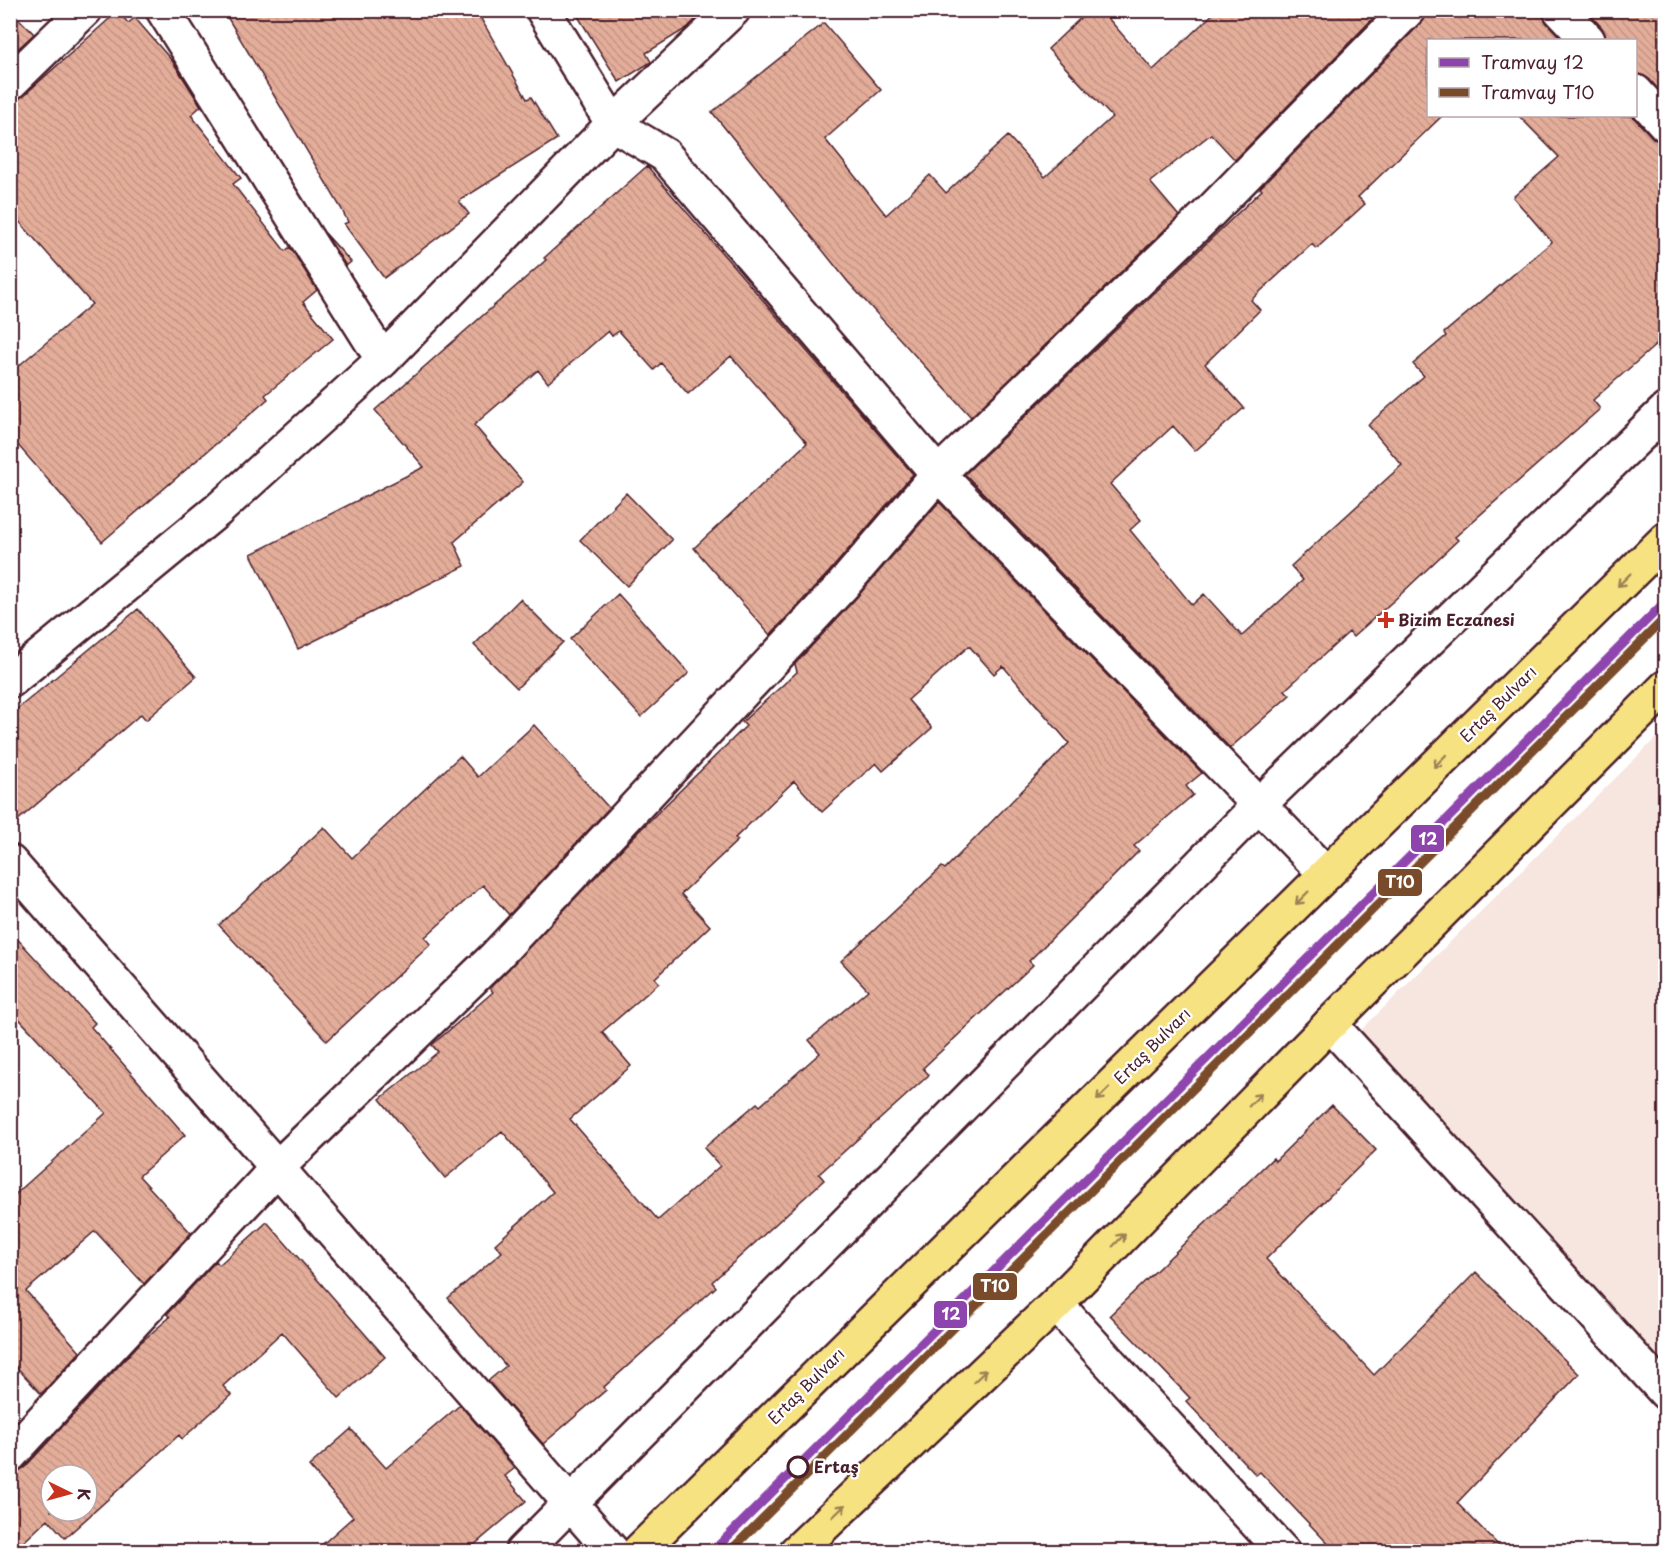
<svg xmlns="http://www.w3.org/2000/svg" width="1676" height="1562" font-family="'Playpen Sans',sans-serif">
  <style>
    .built { fill: #f7e6e0 }
    .building { fill: url(#building-back-hatch); stroke: #4a1f2b; stroke-width: 1.5; fill-rule: evenodd }
    .lines { fill: none; stroke-linecap: round; stroke-linejoin: round }
    .minor-casing { stroke: #4a1f2b; stroke-width: 38 }
    .major-casing { stroke: #4a1f2b; stroke-width: 38 }
    .minor { stroke: #fff; stroke-width: 33 }
    .major { stroke: #f6e281; stroke-width: 33 }
    .tram-1-casing { stroke: #fff; stroke-width: 14 }
    .tram-2-casing { stroke: #fff; stroke-width: 14 }
    .tram-1 { stroke: #8e44ad; stroke-width: 9 }
    .tram-2 { stroke: #7a4b2a; stroke-width: 9 }
    .oneway { stroke: #a08056 }
    .poi-dot { fill: #c8321e; stroke: #fff; stroke-width: 2 }
    .stop-dot { fill: #fff; stroke: #4a1f2b; stroke-width: 3 }
    .labels { text-anchor: middle; stroke-width: 4.5; stroke-linejoin: round; paint-order: stroke }
    .poi-label { font-size: 16px; font-weight: bold; fill: #4a1f2b; stroke: #fff; text-anchor: start }
    .street-label { font-size: 16px; fill: #4a1f2b; stroke: #fff }
    .stop-label { font-size: 16px; font-weight: bold; fill: #4a1f2b; stroke: #fff; text-anchor: start }
    .line-badge { stroke: #fff; stroke-width: 2 }
    .badge-label { font-size: 16px; text-anchor: middle; font-weight: bold; fill: #fff }
  </style>
  <defs>
    <pattern id="building-back-hatch" width="6" height="6" patternUnits="userSpaceOnUse" patternTransform="scale(1.5)"><rect width="6" height="6" fill="#e3ad99"/><path d="M-1 5l2 2M0 0l6 6M5-1l2 2" fill="none" stroke="#c49484"/></pattern>
  </defs>
  <rect width="100%" height="100%" fill="#fff"/>
  <filter id="ink" filterUnits="userSpaceOnUse"><feTurbulence type="fractalNoise" baseFrequency=".0167" numOctaves="2"/><feDisplacementMap in="SourceGraphic" scale="12" xChannelSelector="R" yChannelSelector="G"/><feConvolveMatrix kernelMatrix="1 2 1 2 8 2 1 2 1" color-interpolation-filters="sRGB"/></filter>
  <g filter="url(#ink)">
    <path class="built" d="M 1665,729 L 1665,1380 L 1356,1035 Z"/>
    <path class="building" d="M 10,10 L 34,34 L 10,56 Z
      M 223,10 L 476,10 L 527,99 L 531,97 L 557,139 L 459,201 L 469,214 L 384,278 L 344,224 L 348,222 L 341,208 Z
      M 574,10 L 705,10 L 687,28 L 646,53 L 651,62 L 619,82 Z
      M 1089,10 L 1101,10 L 1153,70 L 1217,10 L 1381,10 L 1235,160 L 1211,134 L 1150,182 L 1179,216 L 971,417 L 848,282 L 712,112 L 824,23 L 881,90 L 825,139 L 886,215 L 930,175 L 946,193 L 1008,136 L 1045,177 L 1112,117 L 1048,49 Z
      M 1426,10 L 1542,10 L 1546,22 L 1563,40 L 1428,40 L 1428,116 L 1442,116 L 1358,197 L 1365,204 L 1316,249 L 1312,244 L 1251,300 L 1260,310 L 1205,364 L 1244,408 L 1195,451 L 1173,426 L 1110,484 L 1141,520 L 1130,530 L 1192,605 L 1204,594 L 1242,636 L 1303,580 L 1291,566 L 1402,465 L 1368,425 L 1424,376 L 1413,364 L 1446,336 L 1444,333 L 1552,242 L 1513,197 L 1559,157 L 1519,116 L 1632,116 L 1653,138 L 1665,143 L 1665,337 L 1593,400 L 1600,409 L 1455,537 L 1458,540 L 1402,593 L 1353,637 L 1349,632 L 1285,690 L 1290,695 L 1230,748 L 965,474 L 1262,190 L 1260,188 L 1421,23 Z
      M 1586,10 L 1665,10 L 1665,97 L 1649,79 L 1635,74 L 1635,40 L 1606,40 L 1602,28 Z
      M 118,11 L 128,23 L 135,18 L 173,62 L 201,106 L 191,115 L 241,178 L 233,184 L 285,251 L 290,247 L 317,290 L 303,302 L 333,339 L 265,395 L 268,399 L 102,542 L 10,436 L 10,373 L 92,304 L 10,211 L 10,101 L 23,96 Z
      M 647,166 L 913,474 L 829,572 L 770,635 L 694,548 L 807,443 L 731,356 L 688,394 L 661,363 L 654,370 L 619,331 L 612,336 L 608,331 L 548,383 L 538,370 L 474,425 L 523,482 L 454,542 L 465,566 L 298,649 L 251,554 L 424,467 L 375,410 L 546,260 L 544,258 Z
      M 325,233 L 351,262 L 346,266 Z
      M 626,493 L 672,540 L 627,586 L 580,540 Z
      M 939,502 L 1202,773 L 1186,786 L 1193,795 L 1134,846 L 1139,851 L 1029,961 L 1033,965 L 923,1068 L 929,1075 L 819,1174 L 824,1180 L 712,1282 L 716,1287 L 604,1387 L 606,1390 L 543,1444 L 488,1381 L 506,1366 L 448,1298 L 502,1252 L 495,1244 L 553,1192 L 502,1131 L 445,1178 L 380,1099 L 438,1052 L 432,1045 L 493,992 L 490,988 L 638,832 L 746,726 L 742,722 L 797,672 L 795,664 L 857,597 ZM 969,646 L 994,674 L 1003,666 L 1069,743 L 945,869 L 942,867 L 841,961 L 868,990 L 809,1040 L 820,1053 L 760,1106 L 757,1103 L 704,1148 L 720,1166 L 658,1220 L 570,1119 L 631,1066 L 602,1032 L 659,983 L 655,978 L 710,926 L 681,894 L 738,840 L 735,838 L 794,781 L 822,812 L 876,763 L 883,771 L 932,728 L 908,700 Z
      M 618,594 L 689,673 L 641,717 L 570,639 Z
      M 520,599 L 563,642 L 517,688 L 474,645 Z
      M 138,609 L 196,677 L 146,720 L 141,714 L 10,827 L 10,715 Z
      M 534,725 L 609,808 L 509,915 L 483,885 L 425,937 L 431,944 L 327,1041 L 219,925 L 324,827 L 352,858 L 460,756 L 478,777 Z
      M 10,931 L 95,1023 L 91,1027 L 185,1135 L 139,1176 L 191,1233 L 144,1284 L 95,1231 L 26,1291 L 80,1352 L 41,1394 L 10,1360 L 10,1199 L 106,1113 L 10,1009 Z
      M 1332,1105 L 1376,1150 L 1266,1259 L 1374,1375 L 1476,1272 L 1579,1374 L 1457,1503 L 1504,1551 L 1335,1551 L 1260,1472 L 1256,1475 L 1186,1401 L 1190,1398 L 1110,1315 L 1273,1158 L 1275,1161 Z
      M 267,1222 L 385,1357 L 339,1398 L 282,1332 L 223,1386 L 231,1395 L 182,1439 L 179,1435 L 65,1538 L 48,1519 L 14,1551 L 10,1551 L 10,1473 L 24,1468 L 140,1343 L 170,1317 L 167,1314 L 216,1261 L 219,1265 ZM 51,1475 L 87,1475 L 87,1511 L 51,1511 Z
      M 460,1405 L 515,1468 L 505,1476 L 526,1501 L 467,1551 L 315,1551 L 353,1517 L 309,1466 L 351,1429 L 386,1468 Z"/>
    <g class="lines">
      <g class="minor-casing">
        <path id="minor" d="M 163,10 L 383,360
          M 543,10 L 613,124 L 665,155 L 938,474 L 1326,874
          M 1560,10 L 1588,40
          M 10,83 L 85,10
          M 1636,92 L 1666,125
          M 10,681 L 218,510 L 383,360 L 613,124 L 733,10
          M 10,862 L 613,1552
          M 1330,1024 L 1666,1393
          M 1056,1304 L 1283,1552
          M 10,1455 L 278,1167 L 495,957 L 843,585 L 938,474 L 1205,217 L 1408,10
          M 522,1552 L 1259,805 L 1666,410"/>
      </g>
      <g class="major-casing">
        <path id="major" d="M 638,1552 L 1666,539
          M 796,1552 L 1056,1304 L 1330,1024 L 1666,687"/>
      </g>
      <use href="#minor" class="minor"/>
      <use href="#major" class="major"/>
      <g class="tram-1-casing">
        <path id="tram-1" d="M 712,1552 L 1666,601"/>
      </g>
      <g class="tram-2-casing">
        <path id="tram-2" d="M 729,1552 L 1666,617"/>
      </g>
      <use href="#tram-1" class="tram-1"/>
      <use href="#tram-2" class="tram-2"/>
    </g>
    <defs><path id="oneway-shaft" d="M-6 0H5M1.5-3L5.5 0L1.5 3" fill="none" stroke-width="1.6" stroke-linecap="round" stroke-linejoin="round" transform="scale(1.5)"/></defs>
    <g class="oneway">
      <use href="#oneway-shaft" transform="translate(1624 580) rotate(135)"/>
      <use href="#oneway-shaft" transform="translate(1440 761) rotate(135)"/>
      <use href="#oneway-shaft" transform="translate(1302 898) rotate(135)"/>
      <use href="#oneway-shaft" transform="translate(1103 1094) rotate(135)"/>
      <use href="#oneway-shaft" transform="translate(1255 1100) rotate(-46)"/>
      <use href="#oneway-shaft" transform="translate(1119 1240) rotate(-46)"/>
      <use href="#oneway-shaft" transform="translate(980 1376) rotate(-44)"/>
      <use href="#oneway-shaft" transform="translate(839 1511) rotate(-44)"/>
    </g>
  </g>
  <path class="poi-dot" d="M1383 611h6v6h6v6h-6v6h-6v-6h-6v-6h6z"/>
  <circle class="stop-dot" cx="798" cy="1467" r="10"/>
  <g class="labels">
    <g class="poi-label">
      <text x="1398" y="626">Bizim Eczanesi</text>
    </g>
    <g class="street-label">
      <text transform="translate(1498 704) rotate(-45)" y="6">Ertaş Bulvarı</text>
      <text transform="translate(1152 1046) rotate(-45)" y="6">Ertaş Bulvarı</text>
      <text transform="translate(806 1386) rotate(-45)" y="6">Ertaş Bulvarı</text>
    </g>
    <g class="stop-label">
      <text x="814" y="1473">Ertaş</text>
    </g>
  </g>
  <g class="line-badge">
    <rect x="1410" y="824" width="35" height="29" rx="6" fill="#8e44ad"/>
    <rect x="1377" y="868" width="46" height="29" rx="6" fill="#7a4b2a"/>
    <rect x="972" y="1272" width="46" height="29" rx="6" fill="#7a4b2a"/>
    <rect x="933" y="1300" width="35" height="29" rx="6" fill="#8e44ad"/>
  </g>
  <g class="badge-label">
    <text x="1428" y="845">12</text>
    <text x="1400" y="888">T10</text>
    <text x="995" y="1292">T10</text>
    <text x="951" y="1320">12</text>
  </g>
  <rect width="1676" height="1562" fill="none" stroke="#fff" stroke-width="36"/>
  <rect x="18" y="18" width="1640" height="1526" fill="none" stroke="#4a1f2b" stroke-width="2" filter="url(#ink)"/>
  <rect x="1427" y="39" width="210" height="78" fill="#ffffff" stroke="#b7a5aa" stroke-width="1.5"/>
  <rect x="1439" y="58" width="30" height="9" fill="#8e44ad" stroke="#b7a5aa" stroke-width="1.5"/>
  <text x="1481" y="69" font-size="18" fill="#4a1f2b">Tramvay 12</text>
  <rect x="1439" y="88" width="30" height="9" fill="#7a4b2a" stroke="#b7a5aa" stroke-width="1.5"/>
  <text x="1481" y="99" font-size="18" fill="#4a1f2b">Tramvay T10</text>
  <g transform="translate(69 1493) rotate(95)"><circle r="28" fill="#ffffff" stroke="#b7a5aa" stroke-width="1.5"/>
  <path d="M0-4.5L10 22L0 15L-10 22Z" fill="#c8321e"/>
  <text y="-9" font-size="16" font-weight="bold" text-anchor="middle" fill="#4a1f2b">K</text>
  </g>
</svg>
